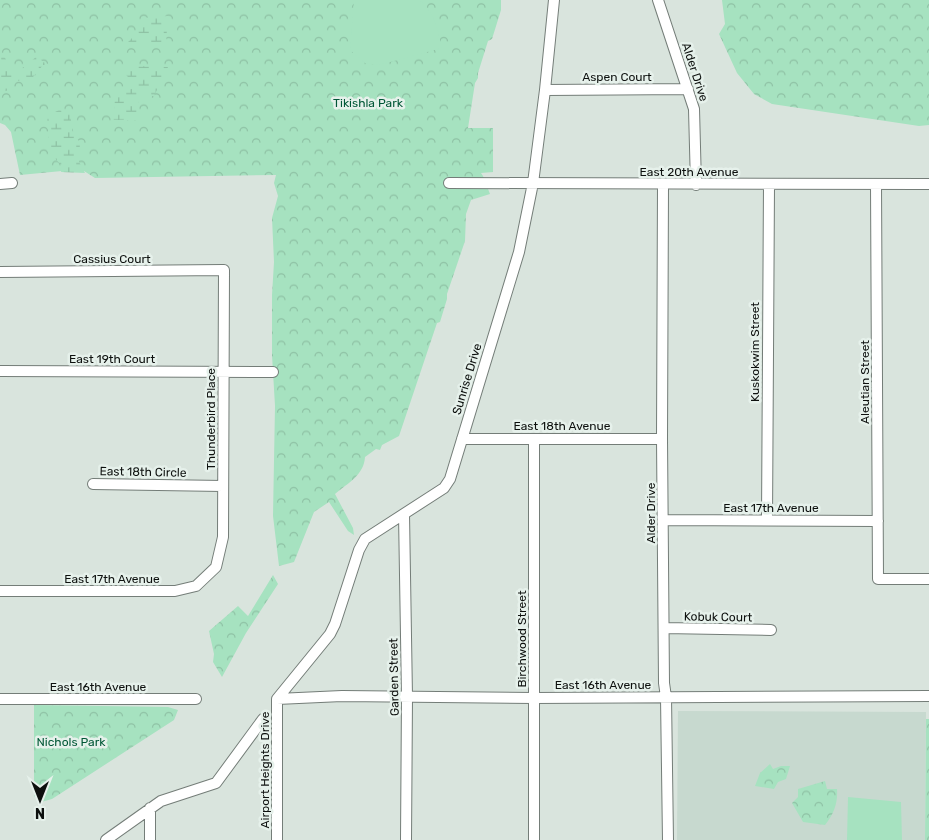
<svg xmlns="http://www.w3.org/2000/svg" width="929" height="840" font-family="Rubik,sans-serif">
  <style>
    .built { fill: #c7d9cf }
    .forest { fill: url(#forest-crowns) }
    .wetland { fill: url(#wetland-marsh) }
    .pitch { fill: #a6e2c0 }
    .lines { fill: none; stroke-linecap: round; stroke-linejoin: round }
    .minor-casing { stroke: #747d78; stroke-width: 12 }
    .minor { stroke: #fff; stroke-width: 10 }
    .labels { text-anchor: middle; stroke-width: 5; stroke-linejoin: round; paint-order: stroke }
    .street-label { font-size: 12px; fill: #0d100e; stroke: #e6f1eb }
    .park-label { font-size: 12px; fill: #005736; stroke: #e6f1eb }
  </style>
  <defs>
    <pattern id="forest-crowns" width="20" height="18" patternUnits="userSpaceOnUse" patternTransform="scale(1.25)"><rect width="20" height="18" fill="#a6e2c0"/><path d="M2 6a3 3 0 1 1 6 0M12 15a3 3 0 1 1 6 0" fill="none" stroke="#8ec1a4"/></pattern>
    <pattern id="wetland-marsh" width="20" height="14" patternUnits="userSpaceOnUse" patternTransform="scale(1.25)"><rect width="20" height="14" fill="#a6e2c0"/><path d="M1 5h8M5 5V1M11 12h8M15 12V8" fill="none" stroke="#8ec1a4"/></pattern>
  </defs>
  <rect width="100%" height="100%" fill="#d9e4dd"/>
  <path class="built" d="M 678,711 L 926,712 L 925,840 L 677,840 Z"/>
  <path class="forest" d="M 0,0 L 501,0 L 501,10 L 492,39 L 488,41 L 478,73 L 478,78 L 475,83 L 468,128 L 493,128 L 493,172 L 481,173 L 483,176 L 490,194 L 471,200 L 466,214 L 465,241 L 447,294 L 447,299 L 440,322 L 437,323 L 399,436 L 382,445 L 380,450 L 376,449 L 365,457 C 364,475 348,483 335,494 L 353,528 L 354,535 L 348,531 L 329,502 L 314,512 L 294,562 L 279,566 L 273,516 L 275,406 L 272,355 L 272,295 L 274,262 L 272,218 L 278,196 L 274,183 L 276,175 L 95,178 L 84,171 L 62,171 L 20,175 L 11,132 L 5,125 L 0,123 Z
    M 722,0 L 929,0 L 929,125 L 919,126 L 772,104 L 754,94 L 737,73 L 719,34 L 725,24 Z
    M 273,575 L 278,584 L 246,633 L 222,677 L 213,662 L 214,654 L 209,631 L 238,606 L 248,616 Z
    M 34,705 L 168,707 L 178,710 L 174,720 L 52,799 L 41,802 L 34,796 Z
    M 926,719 L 929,719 L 929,840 L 925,840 Z
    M 770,764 L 773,769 L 781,766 L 790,766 L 786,779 L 778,782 L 774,789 L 755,786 L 760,773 Z
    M 825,781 L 827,789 L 837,789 C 838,803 834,814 825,825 L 803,822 L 792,803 L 798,797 L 798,789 Z"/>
  <path class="wetland" d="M 168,16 L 166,42 L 127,43 L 138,32 L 142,18 Z
    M 0,50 L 15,74 L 36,57 L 49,65 L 43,65 L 33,77 L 14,82 L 11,89 L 3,92 L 0,90 Z
    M 127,66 L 168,67 L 154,96 L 139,95 L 137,120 L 113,120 L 115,100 L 120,92 L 135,88 L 130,79 L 122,71 Z
    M 59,110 L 70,113 L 73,135 L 80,142 L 79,162 L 85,173 L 61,172 L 62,166 L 50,153 L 47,116 Z"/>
  <path class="pitch" d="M 354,0 L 419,0 C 434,11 438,30 442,48 L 379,65 L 365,63 L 350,50 Z
    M 848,797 L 901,802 L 902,840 L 847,840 Z"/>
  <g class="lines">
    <g class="minor-casing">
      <path id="minor" d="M 658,0 L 694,109 L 696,185
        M 545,90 L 688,89
        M 449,183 L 929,184
        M 0,184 L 12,183
        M 876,184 L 878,579 L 929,579
        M 663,185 L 662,439 L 664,683 L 666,697 L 668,840
        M 0,272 L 224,270 L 223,537 L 216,567 L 196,586 L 175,591 L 0,591
        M 0,371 L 273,372
        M 462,439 L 662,439
        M 93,484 L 223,486
        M 404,514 L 407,697 L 406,840
        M 663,520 L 878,521
        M 767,520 L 769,185
        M 664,628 L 771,630
        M 0,699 L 196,699
        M 277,699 L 330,634 L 335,624 L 359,550 L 365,539 L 444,488 L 450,479 L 519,252 L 533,183 L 545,90 L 554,0
        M 277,699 L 342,696 L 534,698 L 929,696
        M 277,699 L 277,840
        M 150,808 L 150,840
        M 106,840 L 161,801 L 216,783 L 263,719
        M 534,840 L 534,439"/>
    </g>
    <use href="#minor" class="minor"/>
  </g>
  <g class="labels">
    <g class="street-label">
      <text transform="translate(695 72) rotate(72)" y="4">Alder Drive</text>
      <text x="617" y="81">Aspen Court</text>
      <text x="689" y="176">East 20th Avenue</text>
      <text x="112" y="263">Cassius Court</text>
      <text transform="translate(755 352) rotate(-90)" y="4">Kuskokwim Street</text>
      <text x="112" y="363">East 19th Court</text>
      <text transform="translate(467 379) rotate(-73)" y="4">Sunrise Drive</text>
      <text transform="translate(865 382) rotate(-90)" y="4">Aleutian Street</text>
      <text transform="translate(211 419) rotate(-90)" y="4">Thunderbird Place</text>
      <text x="562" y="430">East 18th Avenue</text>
      <text transform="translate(143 472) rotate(1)" y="4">East 18th Circle</text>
      <text x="771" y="512">East 17th Avenue</text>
      <text transform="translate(651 513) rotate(-90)" y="4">Alder Drive</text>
      <text x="112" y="583">East 17th Avenue</text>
      <text transform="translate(718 617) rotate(1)" y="4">Kobuk Court</text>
      <text transform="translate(522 639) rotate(-90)" y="4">Birchwood Street</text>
      <text transform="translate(394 677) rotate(-91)" y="4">Garden Street</text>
      <text x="603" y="689">East 16th Avenue</text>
      <text x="98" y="691">East 16th Avenue</text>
      <text transform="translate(265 770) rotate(-90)" y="4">Airport Heights Drive</text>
    </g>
    <g class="park-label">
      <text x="368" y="107">Tikishla Park</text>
      <text x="71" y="746">Nichols Park</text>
    </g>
  </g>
  <g transform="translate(40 800) rotate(180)" stroke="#e6f1eb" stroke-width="4" paint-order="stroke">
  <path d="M0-4L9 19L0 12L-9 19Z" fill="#0d100e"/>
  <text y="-8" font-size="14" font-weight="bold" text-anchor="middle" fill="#0d100e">N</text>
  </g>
</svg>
